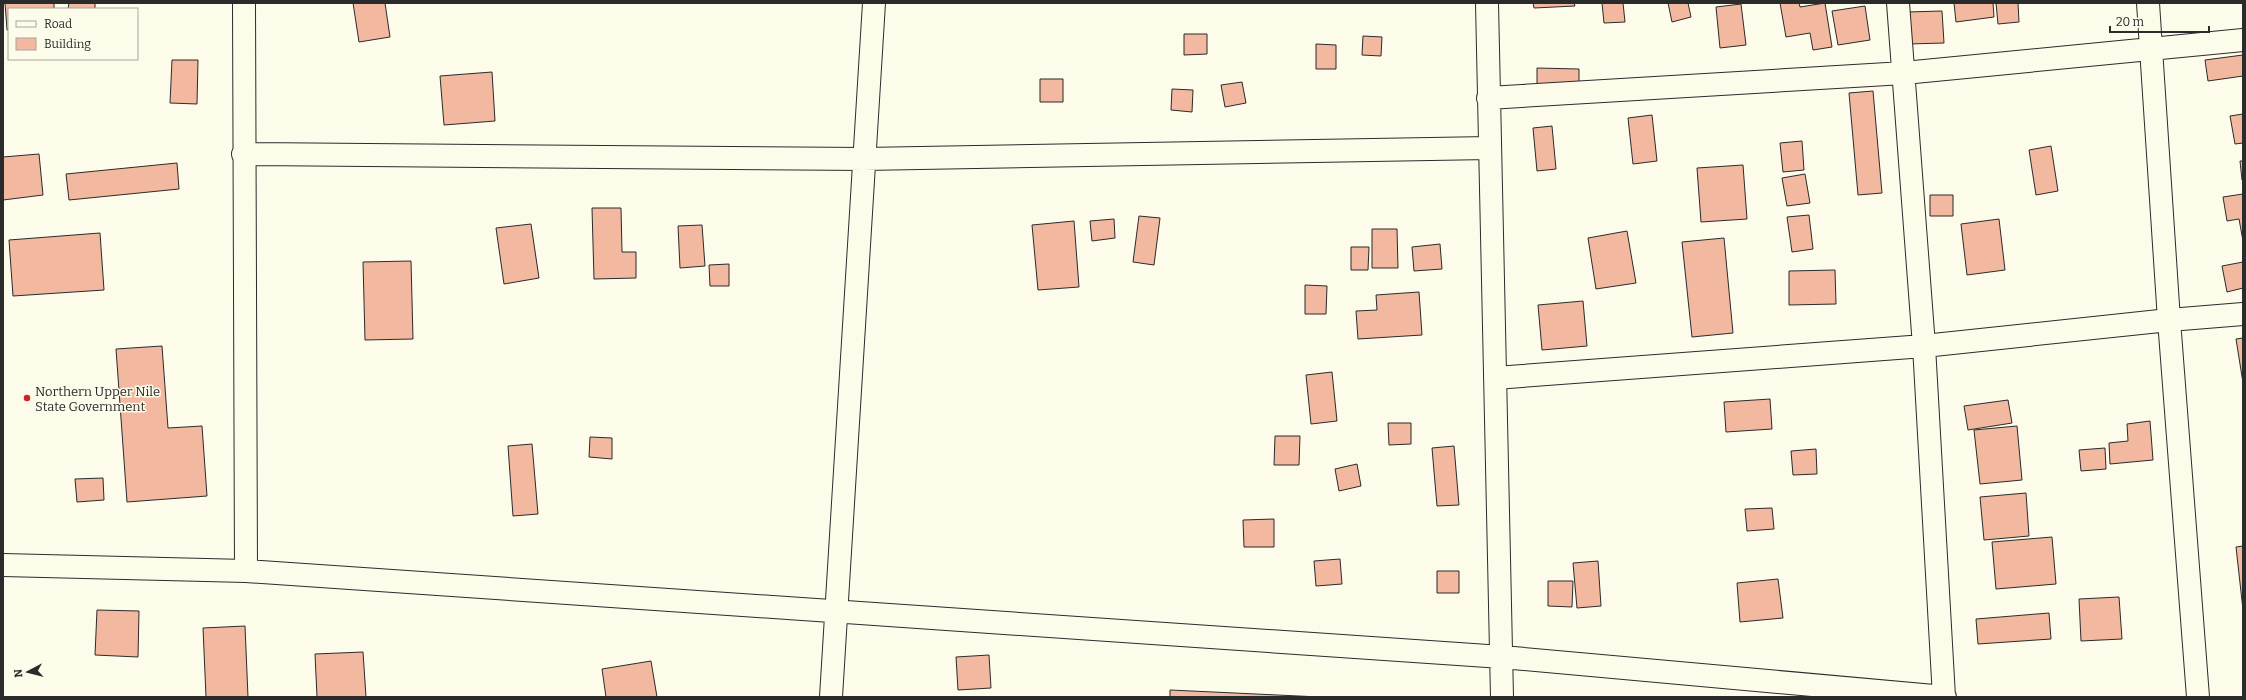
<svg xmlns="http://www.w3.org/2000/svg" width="2246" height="700" font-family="Bitter,serif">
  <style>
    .building { fill: #f2b8a0; stroke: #2b2b2b }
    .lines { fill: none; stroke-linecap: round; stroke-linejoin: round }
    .minor-casing { stroke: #2b2b2b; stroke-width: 24 }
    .minor { stroke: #fdfbea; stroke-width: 22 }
    .poi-dot { fill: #c62828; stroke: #fdfbea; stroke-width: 1.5 }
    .labels { text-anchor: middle; stroke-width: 3; stroke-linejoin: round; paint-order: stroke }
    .poi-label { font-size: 13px; fill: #2b2b2b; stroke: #fdfbea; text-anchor: start }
  </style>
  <rect width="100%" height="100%" fill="#fdfbea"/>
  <path class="building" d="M 5,3 L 54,3 L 54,9 L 9,9 L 9,30 L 7,30 Z
    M 69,3 L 95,3 L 95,9 L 68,9 Z
    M 353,3 L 385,3 L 390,37 L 359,42 Z
    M 1533,3 L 1574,3 L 1575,6 L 1534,8 Z
    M 1602,3 L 1623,3 L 1625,22 L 1604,23 Z
    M 1668,3 L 1688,3 L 1691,17 L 1672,22 Z
    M 1780,3 L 1799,3 L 1800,7 L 1825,3 L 1832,47 L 1813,50 L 1810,33 L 1786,37 Z
    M 1954,3 L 1993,3 L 1994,17 L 1956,22 Z
    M 1996,3 L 2018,3 L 2019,22 L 1998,24 Z
    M 1741,4 L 1746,45 L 1720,48 L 1716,7 Z
    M 1865,6 L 1870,40 L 1838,45 L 1832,11 Z
    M 1942,11 L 1944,43 L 1908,44 L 1907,12 Z
    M 1184,34 L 1207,34 L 1207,54 L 1184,55 Z
    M 1363,36 L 1382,37 L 1381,56 L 1362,55 Z
    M 1316,44 L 1336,45 L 1336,69 L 1316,69 Z
    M 2243,55 L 2243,76 L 2208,81 L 2205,60 Z
    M 172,60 L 198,60 L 197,104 L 170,103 Z
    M 1537,68 L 1579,69 L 1579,86 L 1537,84 Z
    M 492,72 L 495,121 L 444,125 L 440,76 Z
    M 1040,79 L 1063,79 L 1063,102 L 1040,102 Z
    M 1242,82 L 1246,103 L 1225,107 L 1221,85 Z
    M 1172,89 L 1193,90 L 1192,112 L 1171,110 Z
    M 1873,91 L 1882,193 L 1858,195 L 1849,93 Z
    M 2243,114 L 2243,143 L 2235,144 L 2230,116 Z
    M 1652,115 L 1657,161 L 1633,164 L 1628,118 Z
    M 1552,126 L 1556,169 L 1537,171 L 1533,128 Z
    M 1802,141 L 1804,170 L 1783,172 L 1780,143 Z
    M 2051,146 L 2058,191 L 2036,195 L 2029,150 Z
    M 39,154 L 43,195 L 3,200 L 3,157 Z
    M 2240,161 L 2243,161 L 2243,180 L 2242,180 Z
    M 177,163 L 179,189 L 69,200 L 66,174 Z
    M 1743,165 L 1747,219 L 1701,222 L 1697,168 Z
    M 1805,174 L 1810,203 L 1787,206 L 1782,178 Z
    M 2243,194 L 2243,241 L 2239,219 L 2227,221 L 2223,197 Z
    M 1930,195 L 1953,195 L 1953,216 L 1930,216 Z
    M 592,208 L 621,208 L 622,252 L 636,252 L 636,278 L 594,279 Z
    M 1809,215 L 1813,249 L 1792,252 L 1787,217 Z
    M 1139,216 L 1160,218 L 1154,265 L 1133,262 Z
    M 1114,219 L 1115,238 L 1092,241 L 1090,221 Z
    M 1999,219 L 2005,270 L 1967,275 L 1961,224 Z
    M 1074,221 L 1079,287 L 1038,290 L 1032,225 Z
    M 531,224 L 539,278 L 504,284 L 496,228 Z
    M 702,225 L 705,266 L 680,268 L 678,226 Z
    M 1372,229 L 1397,229 L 1398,268 L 1372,268 Z
    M 1627,231 L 1636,283 L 1596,289 L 1588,238 Z
    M 100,233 L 104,290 L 13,296 L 9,240 Z
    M 1724,238 L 1733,333 L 1692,337 L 1682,242 Z
    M 1440,244 L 1442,269 L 1414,271 L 1412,247 Z
    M 1351,247 L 1369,247 L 1368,270 L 1351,270 Z
    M 411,261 L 413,339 L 365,340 L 363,262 Z
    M 2243,262 L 2243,288 L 2227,292 L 2222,266 Z
    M 729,264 L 729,286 L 710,286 L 709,265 Z
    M 1835,270 L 1836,304 L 1789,305 L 1789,271 Z
    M 1305,285 L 1327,286 L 1326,314 L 1305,314 Z
    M 1419,292 L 1422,335 L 1358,339 L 1356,311 L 1377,310 L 1376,295 Z
    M 1583,301 L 1587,346 L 1542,350 L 1538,305 Z
    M 2243,338 L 2243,383 L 2236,339 Z
    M 162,346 L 168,428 L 202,426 L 207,496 L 127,502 L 116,349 Z
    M 1332,372 L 1337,421 L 1311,424 L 1306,375 Z
    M 1770,399 L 1772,429 L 1726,432 L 1724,402 Z
    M 2008,400 L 2012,423 L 1968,430 L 1964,406 Z
    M 2150,421 L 2153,460 L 2110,464 L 2109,443 L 2128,441 L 2127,424 Z
    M 1388,423 L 1411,423 L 1411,444 L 1389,445 Z
    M 2017,426 L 2022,480 L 1980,484 L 1974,430 Z
    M 1275,436 L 1300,436 L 1299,465 L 1274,465 Z
    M 590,437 L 612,438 L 612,459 L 589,457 Z
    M 532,444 L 538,514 L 513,516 L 508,446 Z
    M 1454,446 L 1459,505 L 1437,506 L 1432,448 Z
    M 2105,448 L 2106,469 L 2081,471 L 2079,450 Z
    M 1816,449 L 1817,474 L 1793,475 L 1791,451 Z
    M 1357,464 L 1361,486 L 1339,491 L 1335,469 Z
    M 103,478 L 104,500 L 77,502 L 75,479 Z
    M 2026,493 L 2029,536 L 1984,540 L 1980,497 Z
    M 1772,508 L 1774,529 L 1747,531 L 1745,509 Z
    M 1274,519 L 1274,547 L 1244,547 L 1243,520 Z
    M 2052,537 L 2056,584 L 1996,589 L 1992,542 Z
    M 2243,546 L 2243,610 L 2236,547 Z
    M 1340,559 L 1342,584 L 1316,586 L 1314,561 Z
    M 1598,561 L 1601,606 L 1577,608 L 1573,563 Z
    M 1437,571 L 1459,571 L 1459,593 L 1437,593 Z
    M 1778,579 L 1783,618 L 1740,622 L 1737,583 Z
    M 1548,581 L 1573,581 L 1572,607 L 1548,606 Z
    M 2119,597 L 2122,639 L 2081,641 L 2079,599 Z
    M 97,610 L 139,611 L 138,657 L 95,655 Z
    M 2049,613 L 2051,639 L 1978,644 L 1976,619 Z
    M 245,626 L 248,697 L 206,697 L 203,628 Z
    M 363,652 L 366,697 L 317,697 L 315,654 Z
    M 989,655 L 991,688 L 958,690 L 956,657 Z
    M 651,661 L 657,697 L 606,697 L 602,669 Z
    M 1170,690 L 1320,697 L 1170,697 Z"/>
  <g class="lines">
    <g class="minor-casing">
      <path id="minor" d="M 1487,3 L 1502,697
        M 1898,3 L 1924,346 L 1944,697
        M 2148,3 L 2169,320 L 2198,697
        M 1488,98 L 1904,73 L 2243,40
        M 243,154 L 864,159 L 1489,148
        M 1495,378 L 1924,346 L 2169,320 L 2243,314
        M 3,565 L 246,571 L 244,3
        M 246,571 L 1502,657 L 1945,697
        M 831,697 L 874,3"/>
    </g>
    <use href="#minor" class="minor"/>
  </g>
  <circle class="poi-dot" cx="27" cy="398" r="4"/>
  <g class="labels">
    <g class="poi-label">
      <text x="35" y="396">Northern Upper Nile<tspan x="35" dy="15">State Government</tspan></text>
    </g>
  </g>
  <rect width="2246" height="700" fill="none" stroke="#2b2b2b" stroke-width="8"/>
  <rect x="8" y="8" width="130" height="52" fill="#fdfbea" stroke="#a9a89e"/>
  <rect x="16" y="21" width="20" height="6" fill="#fdfbea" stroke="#a9a89e"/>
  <text x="44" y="28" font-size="12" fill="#2b2b2b">Road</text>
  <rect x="16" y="38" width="20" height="12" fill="#f2b8a0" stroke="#a9a89e"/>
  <text x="44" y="48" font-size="12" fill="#2b2b2b">Building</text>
  <g transform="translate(28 672) rotate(263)" stroke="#fdfbea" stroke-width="3" paint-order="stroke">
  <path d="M0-3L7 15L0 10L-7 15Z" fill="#2b2b2b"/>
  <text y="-6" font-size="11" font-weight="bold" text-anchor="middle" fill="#2b2b2b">N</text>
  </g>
  <path d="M2110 26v6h99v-6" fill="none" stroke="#2b2b2b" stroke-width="2"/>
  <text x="2116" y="26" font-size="12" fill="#2b2b2b" stroke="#fdfbea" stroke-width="3" paint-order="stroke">20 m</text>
</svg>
